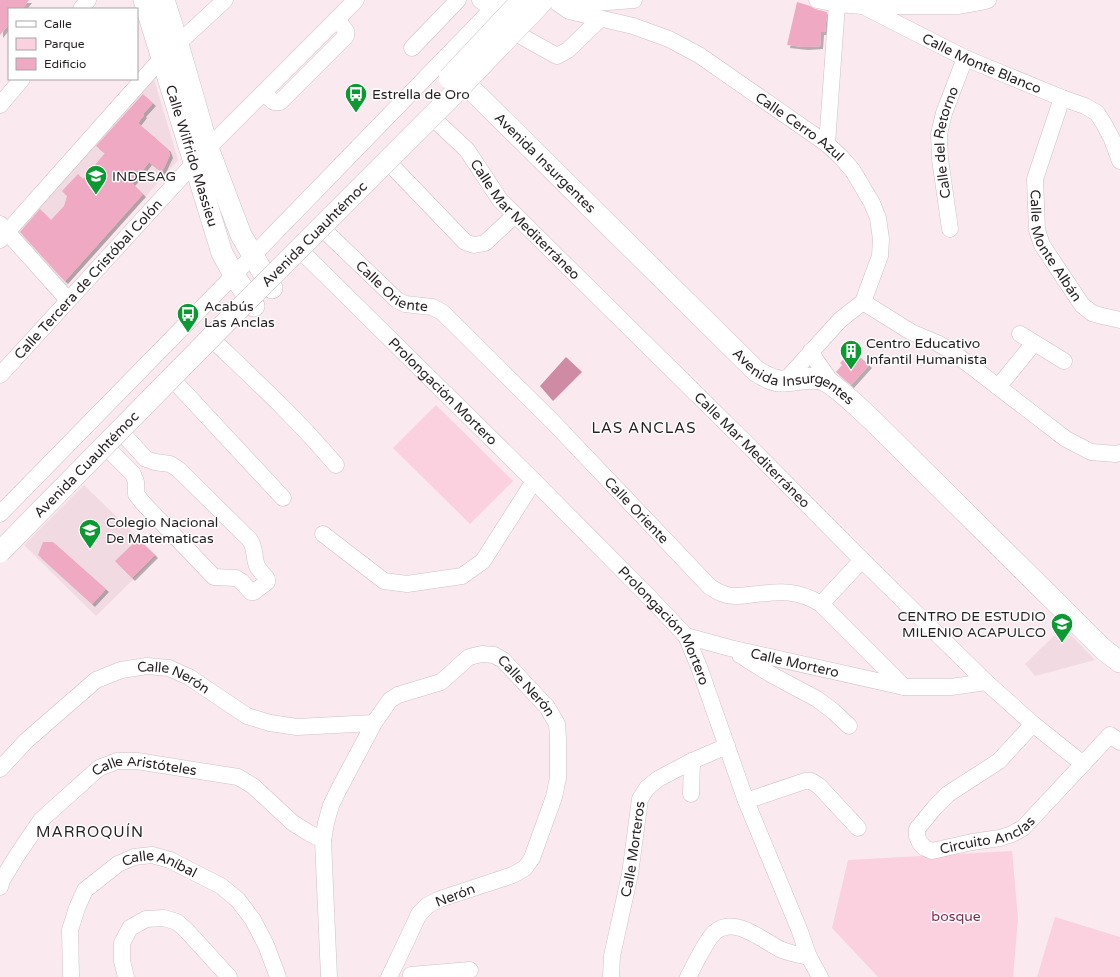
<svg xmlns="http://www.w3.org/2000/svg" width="1120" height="977" font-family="'Varela Round',sans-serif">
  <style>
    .built { fill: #f2dae2 }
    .green { fill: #fbd1df }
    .water { fill: #d08ba4 }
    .building { fill: #f0a9c2; filter: url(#shadow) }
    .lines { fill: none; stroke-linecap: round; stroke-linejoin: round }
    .minor-casing { stroke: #d0c0c5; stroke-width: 17 }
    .major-casing { stroke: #d0c0c5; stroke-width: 22 }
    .minor { stroke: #fff; stroke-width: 16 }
    .major { stroke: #fff; stroke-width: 21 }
    .major-bridge-casing { stroke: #d0c0c5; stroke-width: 22; stroke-linecap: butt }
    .major-bridge { stroke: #fff; stroke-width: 21 }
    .labels { text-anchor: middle; stroke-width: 3; stroke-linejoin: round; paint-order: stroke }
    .street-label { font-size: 14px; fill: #251f21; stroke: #fff }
    .poi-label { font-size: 14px; fill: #251f21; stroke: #fff; text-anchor: start }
    .park-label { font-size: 14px; fill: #802e52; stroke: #fff }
    .neighbourhood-label { font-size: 15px; letter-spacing: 1px; fill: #251f21; stroke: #fff }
  </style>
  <defs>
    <filter id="shadow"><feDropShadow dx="3" dy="3" stdDeviation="0" flood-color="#0004"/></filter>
  </defs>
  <rect width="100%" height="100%" fill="#fae9ef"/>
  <path class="built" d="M 154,79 L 178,160 L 65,287 L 14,232 Z
    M 84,485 L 157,556 L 96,616 L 24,545 Z
    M 1063,627 L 1095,660 L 1035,676 L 1025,664 Z"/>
  <path class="green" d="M 436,405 L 513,481 L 470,524 L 393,448 Z
    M 1012,851 L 1018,918 L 1013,977 L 878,977 L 832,928 L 848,860 Z
    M 1055,917 L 1120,937 L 1120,977 L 1037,977 Z"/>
  <path class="water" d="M 566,357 L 582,372 L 553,401 L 540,386 Z"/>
  <path class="building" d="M 0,0 L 29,0 L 22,9 L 9,9 L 9,24 L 0,35 Z
    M 797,2 L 810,6 L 815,9 L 827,12 L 825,32 L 821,32 L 820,46 L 805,47 L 787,45 Z
    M 143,94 L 153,103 L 143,114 L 144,115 L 138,123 L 168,149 L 170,155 L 162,172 L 149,162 L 142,171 L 140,174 L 132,183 L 143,194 L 65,281 L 58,274 L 20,232 L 40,209 L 51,220 L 64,206 L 67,196 L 62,191 L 78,174 L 83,179 L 105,153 L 96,146 Z
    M 852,350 L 869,365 L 851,385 L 836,372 L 842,365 L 840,363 Z
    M 138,539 L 155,555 L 132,578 L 115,561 Z
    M 43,542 L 53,542 L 106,589 L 92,604 L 38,555 Z"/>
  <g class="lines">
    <g class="minor-casing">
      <g id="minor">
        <path d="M 480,0 L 492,9"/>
        <path id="s1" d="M 553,0 L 569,11 L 633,26 L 669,39 L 699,55 L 827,144 L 841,157 L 853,171 L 872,203 L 878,218 L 881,239 L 880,256 L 863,302 L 840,320 L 784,382"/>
        <path d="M 574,0 L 594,3 L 634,0"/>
        <path d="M 817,0 L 837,4 L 863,6 L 959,6 L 981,2 L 988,0"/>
        <path id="s2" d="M 863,6 L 965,58 L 1062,98 L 1085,106 L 1097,113 L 1104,124 L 1112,139 L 1120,161"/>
        <path d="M 81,9 L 88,0"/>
        <path d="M 521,36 L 557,56 L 568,50 L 600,19"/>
        <path d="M 412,48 L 458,0"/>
        <path d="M 263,93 L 274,102 L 280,102 L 346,36 L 346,31 L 337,19"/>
        <path id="s3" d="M 1062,98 L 1035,179 L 1037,230 L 1042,245 L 1082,305 L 1092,313 L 1102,316 L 1120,320"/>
        <path d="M 0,105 L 22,79"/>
        <path id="s4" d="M 437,122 L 467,150 L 500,200 L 748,445 L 862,560 L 986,682 L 1033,724 L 1083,764"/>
        <path d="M 827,144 L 837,4"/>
        <path d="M 393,167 L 465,242 L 474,245 L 485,243 L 515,215"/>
        <path d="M 0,224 L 68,300"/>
        <path id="s5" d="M 950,229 L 940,159 L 939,134 L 944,113 L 965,58"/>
        <path id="s6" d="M 327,233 L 397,300 L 405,304 L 432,307 L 442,312 L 552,421 L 710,587 C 714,589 719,593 724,594 C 731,597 741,596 748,595 C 777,592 795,588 821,604 L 904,687"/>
        <path d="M 0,240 L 161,59 L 225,0"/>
        <path id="s7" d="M 305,255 L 534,481 L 650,598 L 686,636 L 699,667 L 746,801 L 799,929 L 809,957 L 820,977"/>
        <path d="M 863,302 L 911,332 L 937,343 L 950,350 L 1066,439 L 1091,452 L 1116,454 L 1120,453"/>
        <path d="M 1020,334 L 1064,361"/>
        <path d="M 216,343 C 257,382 299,421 336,465"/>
        <path d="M 811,351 L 815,359 L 834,386"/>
        <path id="s8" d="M 0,375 L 208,148 L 356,0"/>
        <path d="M 176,383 L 283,498"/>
        <path d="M 998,387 L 1034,343"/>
        <path d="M 109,450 L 133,474 L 136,482 L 136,494 L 143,503 L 214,577 L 236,578 L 241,581 L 251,592 L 254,592 L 267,582 L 267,579 C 264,575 259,570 257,566 C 253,556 256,550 250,540 L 178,469 L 170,464 L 155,462 L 146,459 L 124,435"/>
        <path d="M 0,514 L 234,275 L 501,0"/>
        <path d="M 323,534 L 384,581 L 407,584 L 462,576 L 483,561 L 534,481"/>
        <path d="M 821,604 L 862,560"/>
        <path id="s9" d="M 686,636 L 730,648 L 904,687 L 951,687 L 986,682"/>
        <path d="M 740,655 L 772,675 L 817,699 L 833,711 L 849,726"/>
        <path id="s10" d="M 1033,724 L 999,761 L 948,794 L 935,807 L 917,829 L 917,836 L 920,843 L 925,848 L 932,851 L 972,842 L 1000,838 L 1012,834 L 1023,828 L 1110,735 L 1120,742"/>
        <path id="s11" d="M 0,769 L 26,741 L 96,680 L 121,670 L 147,666 L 169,668 L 189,677 L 247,716 L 270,723 L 297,727 L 374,723"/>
        <path d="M 691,794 L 692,761"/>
        <path d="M 746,801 L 805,781 L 811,781 L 819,786 L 858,828"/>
        <path id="s12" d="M 0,887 L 2,880 L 16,857 L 41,820 L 99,768 L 117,761 L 137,761 L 238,777 L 253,786 L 293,823 L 309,833 L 323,840"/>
        <path d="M 411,975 L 470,970"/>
        <path id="s13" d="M 71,977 L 70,930 L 77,908 L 85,890 L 118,864 L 134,857 L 152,855 L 170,860 L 221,886 L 238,900 L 253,920 L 266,945 L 278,977"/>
        <path d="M 126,977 L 122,961 L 122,943 L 130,928 L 146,919 L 164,918 L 177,922 L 187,931 L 229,977"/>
        <path id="s14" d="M 329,977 L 323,840 L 326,823 L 331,805 L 340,787 L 374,723 L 390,700 L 398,695 L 441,682 L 469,657 L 482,654 L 494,655 L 503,660 L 547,707 L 557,724 L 558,738 L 558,778 L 554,797 L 532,858 L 525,868 L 513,875 L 440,899 L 428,905 L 419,914 L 395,965 L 389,977"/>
        <path id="s15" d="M 611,977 L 612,956 L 630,874 L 640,799 L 647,788 L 658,779 L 692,761 L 727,746"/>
        <path d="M 688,977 C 695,965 705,941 715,932 C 735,915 764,942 782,950 C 790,953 800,955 809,957"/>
      </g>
    </g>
    <g class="major-casing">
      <g id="major">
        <path id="s16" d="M 144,0 L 222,253 L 234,275 L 254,306"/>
        <path d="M 164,0 L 178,44 L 208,148 L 241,235 L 272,288"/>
        <path id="s17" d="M 470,88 L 756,371 C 764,376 774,382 784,381 C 797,381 809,376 821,379 C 833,382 861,410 871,419 L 1104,650 L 1120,662"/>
      </g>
    </g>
    <use href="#minor" class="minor"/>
    <use href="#major" class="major"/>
    <g class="major-bridge-casing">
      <g id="major-bridge">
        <path d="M 449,78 L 522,0"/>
        <path id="s18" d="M 0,552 L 239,309 L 447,101 L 544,0"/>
      </g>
    </g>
    <use href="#major-bridge" class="major-bridge"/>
  </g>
  <defs>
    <g id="bus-pin" transform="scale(1.15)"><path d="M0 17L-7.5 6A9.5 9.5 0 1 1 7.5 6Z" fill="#0b9a32" stroke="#fff"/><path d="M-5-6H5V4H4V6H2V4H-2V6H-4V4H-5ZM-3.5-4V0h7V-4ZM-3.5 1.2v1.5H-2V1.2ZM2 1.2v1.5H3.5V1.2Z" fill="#fff"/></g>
    <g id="university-pin" transform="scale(1.15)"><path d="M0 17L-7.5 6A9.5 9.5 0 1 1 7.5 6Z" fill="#0b9a32" stroke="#fff"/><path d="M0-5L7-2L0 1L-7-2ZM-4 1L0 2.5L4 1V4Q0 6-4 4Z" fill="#fff"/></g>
    <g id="building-pin" transform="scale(1.15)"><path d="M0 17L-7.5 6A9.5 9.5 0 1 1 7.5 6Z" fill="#0b9a32" stroke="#fff"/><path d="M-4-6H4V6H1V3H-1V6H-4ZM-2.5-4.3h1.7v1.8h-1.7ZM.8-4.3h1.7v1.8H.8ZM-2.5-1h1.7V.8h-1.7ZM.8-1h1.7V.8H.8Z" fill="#fff"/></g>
    <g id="school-pin" transform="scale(1.15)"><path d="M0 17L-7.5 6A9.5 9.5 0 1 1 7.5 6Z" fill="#0b9a32" stroke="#fff"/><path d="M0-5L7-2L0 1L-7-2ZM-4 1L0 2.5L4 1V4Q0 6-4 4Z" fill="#fff"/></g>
  </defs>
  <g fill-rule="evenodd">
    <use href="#bus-pin" x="356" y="94"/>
    <use href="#university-pin" x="96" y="176"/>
    <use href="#bus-pin" x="188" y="314"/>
    <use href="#building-pin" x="851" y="351"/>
    <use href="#school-pin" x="90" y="530"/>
    <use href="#university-pin" x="1062" y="624"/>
  </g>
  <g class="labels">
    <g class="street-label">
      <text dy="5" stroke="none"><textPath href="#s2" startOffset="132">Calle Monte Blanco</textPath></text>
      <text dy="5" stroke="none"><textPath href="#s1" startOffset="281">Calle Cerro Azul</textPath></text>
      <text dy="5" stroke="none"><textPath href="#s5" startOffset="88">Calle del Retorno</textPath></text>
      <text dy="5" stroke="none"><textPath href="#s16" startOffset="163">Calle Wilfrido Massieu</textPath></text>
      <text dy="5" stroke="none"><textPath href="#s17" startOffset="106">Avenida Insurgentes</textPath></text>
      <text dy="5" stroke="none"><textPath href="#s4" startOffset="132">Calle Mar Mediterráneo</textPath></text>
      <text dy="5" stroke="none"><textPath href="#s18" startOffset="447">Avenida Cuauhtémoc</textPath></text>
      <text dy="5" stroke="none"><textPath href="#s3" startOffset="157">Calle Monte Albán</textPath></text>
      <text dy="5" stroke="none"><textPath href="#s8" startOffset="130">Calle Tercera de Cristóbal Colón</textPath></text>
      <text dy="5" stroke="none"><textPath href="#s6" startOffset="86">Calle Oriente</textPath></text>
      <text dy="5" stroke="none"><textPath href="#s17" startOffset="441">Avenida Insurgentes</textPath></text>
      <text dy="5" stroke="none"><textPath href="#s7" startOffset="194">Prolongación Mortero</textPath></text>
      <text dy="5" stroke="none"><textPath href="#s4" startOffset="456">Calle Mar Mediterráneo</textPath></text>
      <text dy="5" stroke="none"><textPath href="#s18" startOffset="123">Avenida Cuauhtémoc</textPath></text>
      <text dy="5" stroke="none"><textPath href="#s6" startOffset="422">Calle Oriente</textPath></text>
      <text dy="5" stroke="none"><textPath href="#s7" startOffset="518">Prolongación Mortero</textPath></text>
      <text dy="5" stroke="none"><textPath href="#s9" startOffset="112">Calle Mortero</textPath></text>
      <text dy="5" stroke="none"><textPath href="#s11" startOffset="213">Calle Nerón</textPath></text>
      <text dy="5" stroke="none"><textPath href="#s14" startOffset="456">Calle Nerón</textPath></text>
      <text dy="5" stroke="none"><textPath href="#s12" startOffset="203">Calle Aristóteles</textPath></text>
      <text dy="5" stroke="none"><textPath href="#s10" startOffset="245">Circuito Anclas</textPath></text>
      <text dy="5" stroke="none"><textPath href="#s15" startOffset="130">Calle Morteros</textPath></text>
      <text dy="5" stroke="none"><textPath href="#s13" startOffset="176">Calle Aníbal</textPath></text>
      <text transform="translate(455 895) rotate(-21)" y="5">Nerón</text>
    </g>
    <g class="poi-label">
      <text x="372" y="99">Estrella de Oro</text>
      <text x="112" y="181">INDESAG</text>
      <text x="204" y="311">Acabús<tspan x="204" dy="16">Las Anclas</tspan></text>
      <text x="866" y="348">Centro Educativo<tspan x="866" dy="16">Infantil Humanista</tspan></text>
      <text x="106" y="527">Colegio Nacional<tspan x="106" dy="16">De Matematicas</tspan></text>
      <text x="1046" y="621" text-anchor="end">CENTRO DE ESTUDIO<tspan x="1046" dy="16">MILENIO ACAPULCO</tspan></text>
    </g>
    <g class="park-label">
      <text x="956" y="921">bosque</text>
    </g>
    <g class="neighbourhood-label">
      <text x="644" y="433">LAS ANCLAS</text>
      <text x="90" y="837">MARROQUÍN</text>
    </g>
  </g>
  <rect x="8" y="8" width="130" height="72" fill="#ffffff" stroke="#a8a5a6"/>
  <rect x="16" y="21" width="20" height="6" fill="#ffffff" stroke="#a8a5a6"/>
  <text x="44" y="28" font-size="12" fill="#251f21">Calle</text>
  <rect x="16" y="38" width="20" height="12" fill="#fbd1df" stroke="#a8a5a6"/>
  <text x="44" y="48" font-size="12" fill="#251f21">Parque</text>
  <rect x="16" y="58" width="20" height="12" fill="#f0a9c2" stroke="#a8a5a6"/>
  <text x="44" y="68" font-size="12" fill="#251f21">Edificio</text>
</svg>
